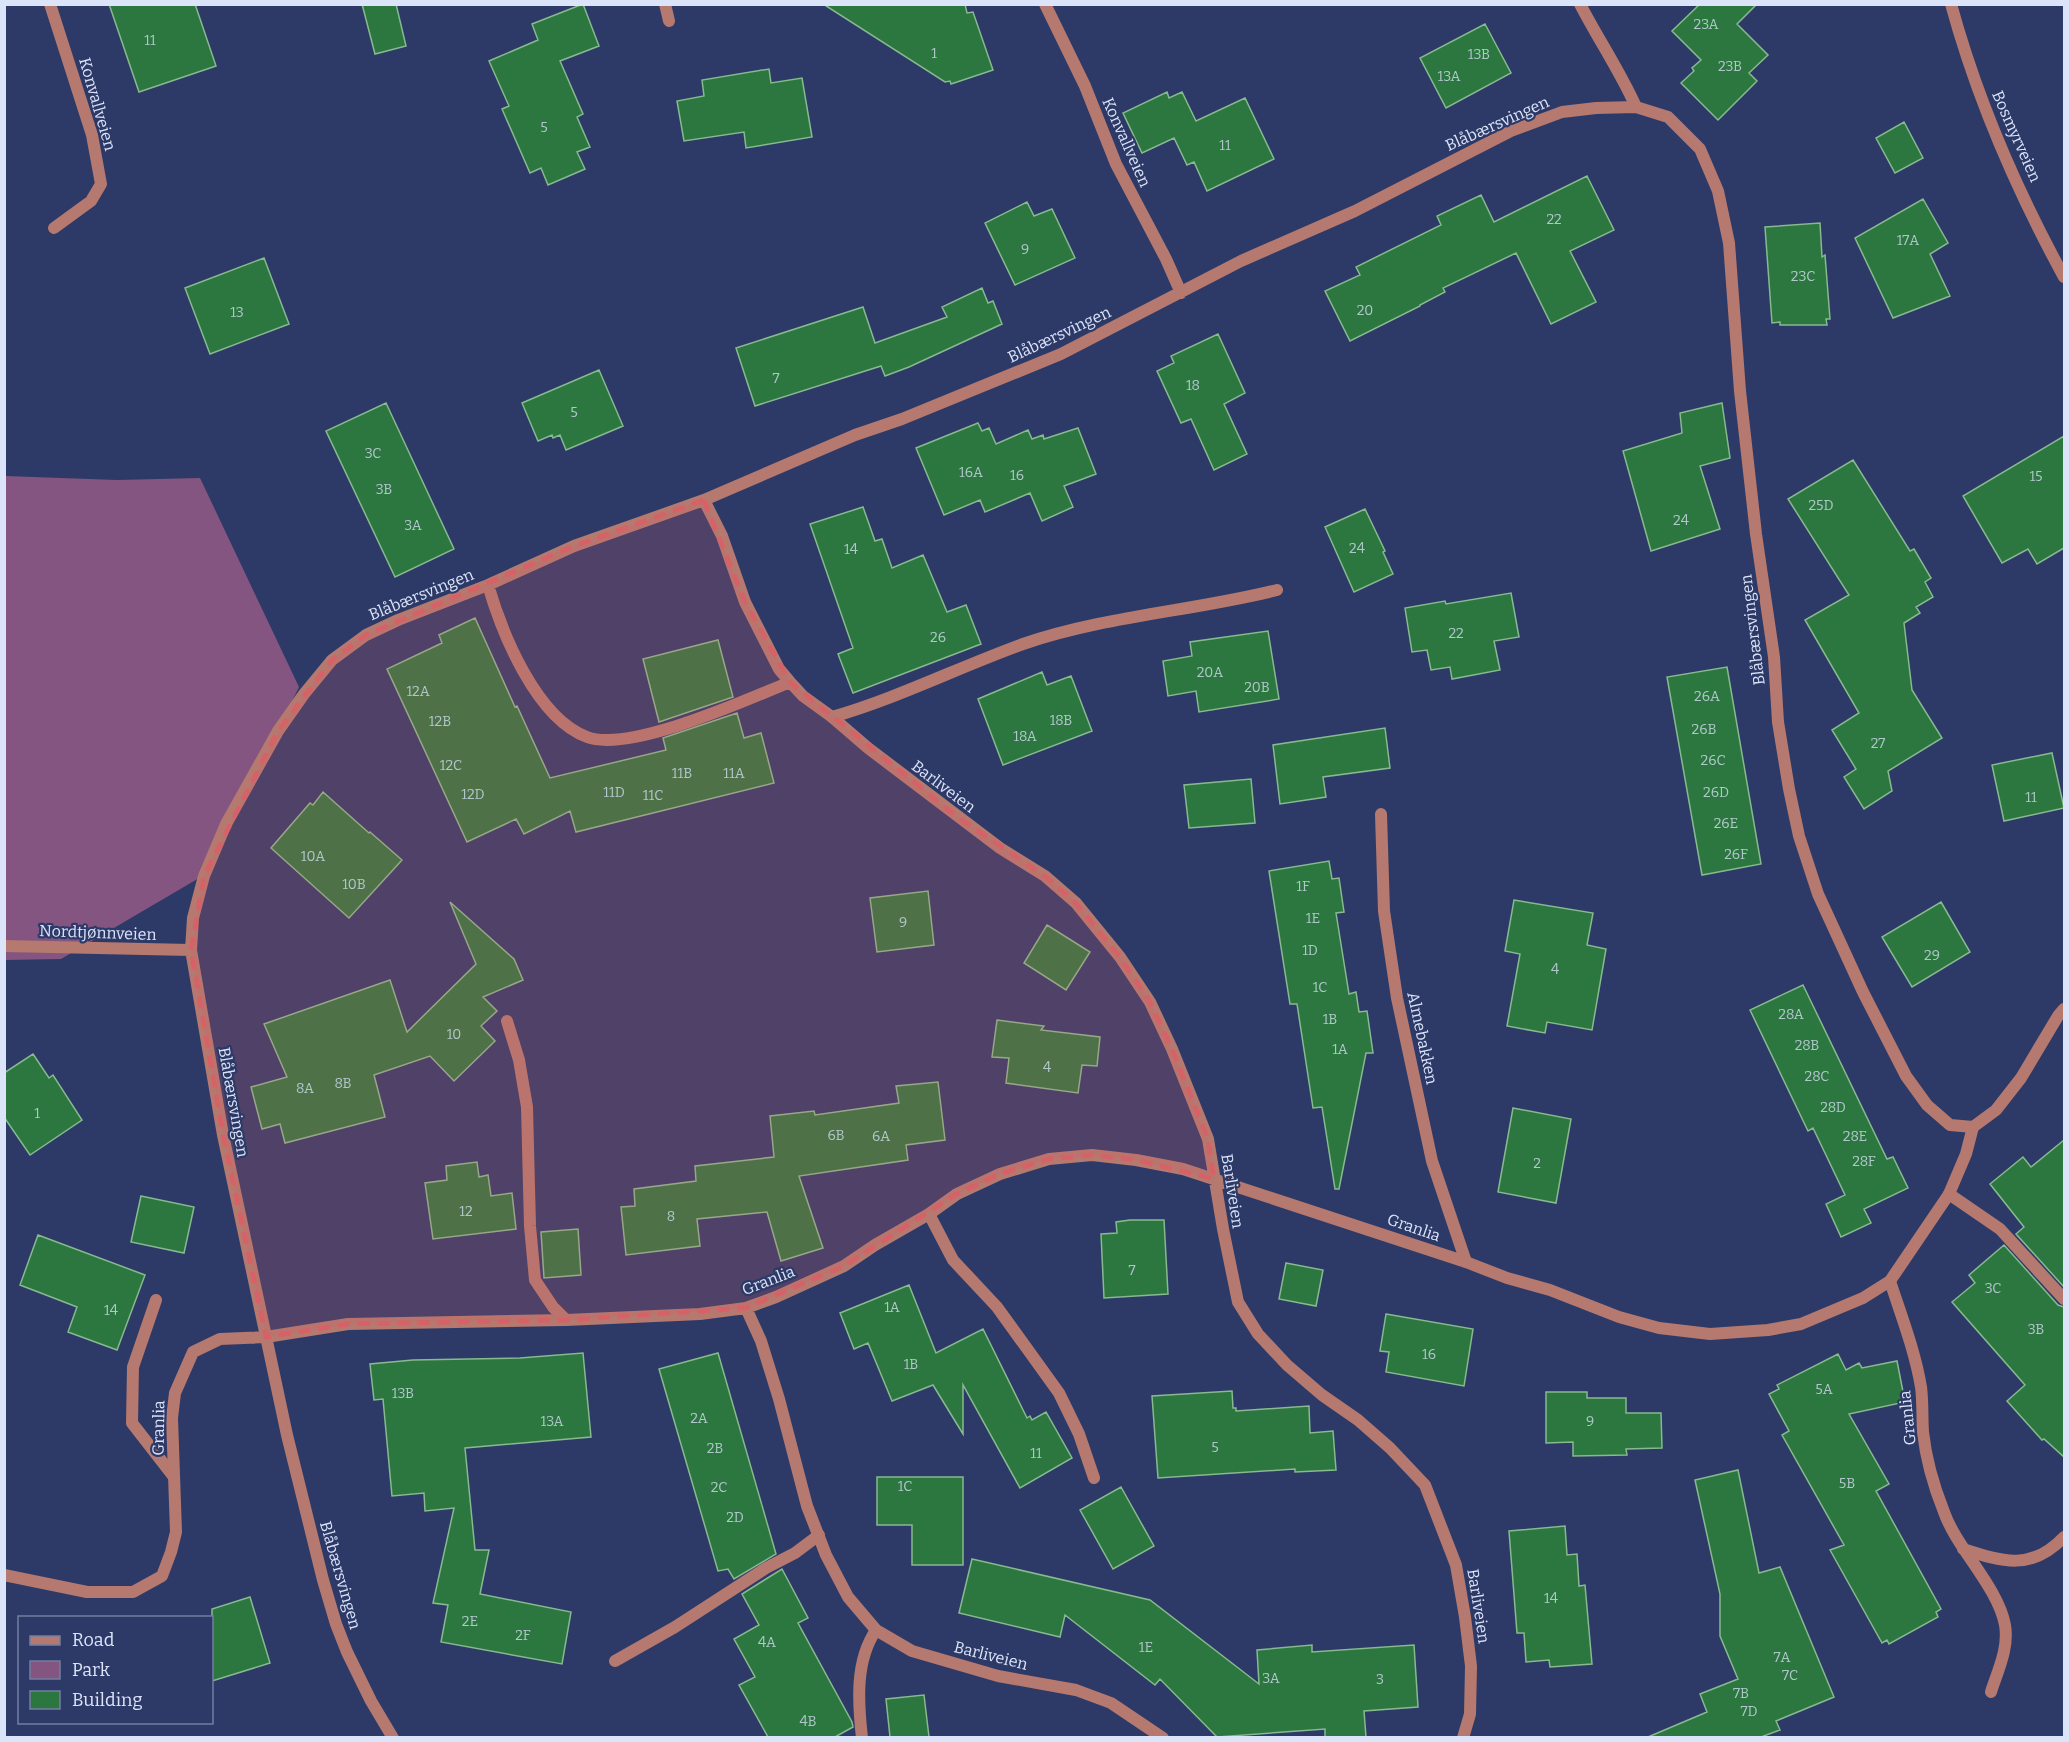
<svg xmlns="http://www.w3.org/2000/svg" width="2069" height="1742" font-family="Bitter,serif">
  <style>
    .green { fill: #835580 }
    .building { fill: #2c763f; stroke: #88b990; stroke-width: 1.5 }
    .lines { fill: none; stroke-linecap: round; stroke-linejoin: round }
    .service { stroke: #b5796f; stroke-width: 12 }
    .minor { stroke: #b5796f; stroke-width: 12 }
    .marked { fill: #d86067; fill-opacity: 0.2; stroke: #d86067; stroke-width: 4.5; stroke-dasharray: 12 8; stroke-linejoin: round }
    .labels { text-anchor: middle; stroke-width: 4.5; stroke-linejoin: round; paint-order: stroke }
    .number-label { font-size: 14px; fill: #b0c8cb }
    .street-label { font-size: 16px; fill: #dce4fa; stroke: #2d3a67 }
  </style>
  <rect width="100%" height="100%" fill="#2d3a67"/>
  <path class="green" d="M 5,476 L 117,480 L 200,478 L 299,687 L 206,874 L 61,959 L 5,960 Z"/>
  <path class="building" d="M 109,4 L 195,4 L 216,66 L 139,92 Z
    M 362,4 L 396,4 L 406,46 L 375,54 Z
    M 583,4 L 599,46 L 560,61 L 583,114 L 577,117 L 590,147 L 577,152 L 585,169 L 548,185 L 541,168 L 530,173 L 502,109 L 509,106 L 489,61 L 538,40 L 532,24 Z
    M 823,4 L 965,4 L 967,13 L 973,12 L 993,70 L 951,84 L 950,81 L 945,82 Z
    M 1700,4 L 1757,4 L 1737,24 L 1768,55 L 1749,73 L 1757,81 L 1718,120 L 1681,83 L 1694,71 L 1692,68 L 1701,60 L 1672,31 Z
    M 1485,24 L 1511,73 L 1446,108 L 1420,58 Z
    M 769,69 L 771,83 L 802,78 L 812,137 L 746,148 L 744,132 L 684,141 L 677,101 L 704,96 L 702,80 Z
    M 1167,92 L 1169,98 L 1182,92 L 1196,121 L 1245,98 L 1274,159 L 1207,191 L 1194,162 L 1187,165 L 1174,138 L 1142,153 L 1123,113 Z
    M 1904,122 L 1923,158 L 1895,173 L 1876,138 Z
    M 1587,176 L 1614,230 L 1570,251 L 1596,302 L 1551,324 L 1516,253 L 1443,288 L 1445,292 L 1420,305 L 1420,306 L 1350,341 L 1325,291 L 1360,275 L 1356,267 L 1441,225 L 1437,216 L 1481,195 L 1494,222 Z
    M 1923,199 L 1948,243 L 1930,254 L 1950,296 L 1893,318 L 1855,238 Z
    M 1027,202 L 1034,216 L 1052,209 L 1075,258 L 1015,285 L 985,223 Z
    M 1820,223 L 1822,257 L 1825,255 L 1830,319 L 1826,319 L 1827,325 L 1780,325 L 1780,322 L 1772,323 L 1765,227 Z
    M 264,258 L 289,324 L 210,354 L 185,288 Z
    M 982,288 L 988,303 L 993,301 L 1002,324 L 909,367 L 885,376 L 881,366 L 755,406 L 736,348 L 863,307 L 875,343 L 947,317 L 942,307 Z
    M 1218,334 L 1245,393 L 1224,404 L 1247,454 L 1214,470 L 1191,419 L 1181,423 L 1157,371 L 1174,363 L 1171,356 Z
    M 599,370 L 623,426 L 566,450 L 560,435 L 553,438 L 552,435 L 538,441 L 522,403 Z
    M 386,403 L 454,549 L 395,577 L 326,431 Z
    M 1722,403 L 1730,458 L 1700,466 L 1720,529 L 1651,551 L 1623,451 L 1682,433 L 1680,413 Z
    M 978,423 L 982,431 L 989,428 L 996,444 L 1028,430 L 1032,439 L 1043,435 L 1044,439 L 1078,428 L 1096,474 L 1064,486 L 1073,507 L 1042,521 L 1030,493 L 985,512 L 980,500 L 944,515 L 916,448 Z
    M 2064,436 L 2064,548 L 2037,564 L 2028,549 L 2002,563 L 1963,496 Z
    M 1853,460 L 1910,551 L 1914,549 L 1931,578 L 1925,582 L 1933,597 L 1916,607 L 1920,613 L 1904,623 L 1912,690 L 1942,738 L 1888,771 L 1892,791 L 1864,809 L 1844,777 L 1856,769 L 1832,730 L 1859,713 L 1805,620 L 1849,595 L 1788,499 Z
    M 863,507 L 875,541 L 882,539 L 892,568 L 923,555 L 947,612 L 966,605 L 981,644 L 853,693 L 838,654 L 853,648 L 810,524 Z
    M 1365,509 L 1385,551 L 1383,552 L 1393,574 L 1354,592 L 1325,527 Z
    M 1511,593 L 1519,637 L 1494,641 L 1500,670 L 1452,679 L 1450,667 L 1431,670 L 1427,650 L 1412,652 L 1405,608 L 1445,601 L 1446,604 Z
    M 475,618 L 515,707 L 517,706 L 550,778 L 666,750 L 663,738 L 737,713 L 744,738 L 761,733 L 774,783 L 576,832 L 570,811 L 524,834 L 516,819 L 467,842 L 387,669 L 442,643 L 439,635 Z
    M 1268,631 L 1279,699 L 1199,712 L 1196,691 L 1168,696 L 1163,661 L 1192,656 L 1190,642 Z
    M 718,640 L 733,697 L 659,722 L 643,659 Z
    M 1727,667 L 1761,864 L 1702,875 L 1667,677 Z
    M 1042,672 L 1047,685 L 1071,676 L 1092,731 L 1003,765 L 978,699 Z
    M 1385,728 L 1390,768 L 1323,777 L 1326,797 L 1280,804 L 1273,745 Z
    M 2052,753 L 2064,808 L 2004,821 L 1992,765 Z
    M 1251,779 L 1255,823 L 1189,828 L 1184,785 Z
    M 323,792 L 369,833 L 370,832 L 402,860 L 349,918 L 271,848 L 310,803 L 313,805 Z
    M 1329,861 L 1332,879 L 1339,878 L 1344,912 L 1336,913 L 1349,994 L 1356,992 L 1359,1012 L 1367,1011 L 1373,1053 L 1366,1053 L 1339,1189 L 1335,1189 L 1322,1107 L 1313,1108 L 1297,1004 L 1290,1004 L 1269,871 Z
    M 928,891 L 934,945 L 877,952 L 870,898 Z
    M 1514,900 L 1593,913 L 1587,945 L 1606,949 L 1592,1030 L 1547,1022 L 1545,1033 L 1507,1026 L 1520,954 L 1505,951 Z
    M 450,902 L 514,959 L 523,980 L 483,997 L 497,1011 L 481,1026 L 495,1041 L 454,1081 L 430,1056 L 374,1075 L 385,1117 L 285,1143 L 280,1124 L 262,1129 L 251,1087 L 287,1077 L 264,1024 L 390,980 L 407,1032 L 476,964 Z
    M 1941,902 L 1970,952 L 1912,987 L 1882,937 Z
    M 1047,925 L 1090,952 L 1066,990 L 1024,963 Z
    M 1803,985 L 1887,1159 L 1893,1157 L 1908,1188 L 1864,1209 L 1871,1223 L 1841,1237 L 1826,1204 L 1845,1195 L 1813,1128 L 1808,1131 L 1750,1010 Z
    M 997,1020 L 1044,1026 L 1041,1030 L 1100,1037 L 1097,1066 L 1082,1065 L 1078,1093 L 1006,1083 L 1009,1058 L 992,1057 Z
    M 33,1054 L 49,1078 L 53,1075 L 82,1120 L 30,1155 L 4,1117 L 4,1073 Z
    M 938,1082 L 945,1140 L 906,1145 L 908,1160 L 799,1176 L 823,1248 L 781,1261 L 767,1212 L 697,1219 L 700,1246 L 626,1255 L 621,1207 L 635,1206 L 634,1189 L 696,1181 L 695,1166 L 774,1157 L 770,1116 L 814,1111 L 815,1115 L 899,1103 L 896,1086 Z
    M 1513,1108 L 1571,1119 L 1556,1203 L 1498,1192 Z
    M 2064,1140 L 2064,1287 L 2016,1234 L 2024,1227 L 1990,1184 L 2023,1157 L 2031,1167 Z
    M 477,1162 L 479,1177 L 488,1175 L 491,1196 L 512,1193 L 516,1229 L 433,1239 L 425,1183 L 447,1180 L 446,1166 Z
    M 141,1196 L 194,1207 L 184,1253 L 131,1242 Z
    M 1130,1220 L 1164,1220 L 1168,1294 L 1104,1298 L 1101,1234 L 1117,1233 L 1116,1222 Z
    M 578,1229 L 581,1275 L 544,1278 L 541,1232 Z
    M 38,1235 L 145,1275 L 117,1350 L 68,1332 L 77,1307 L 20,1285 Z
    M 2004,1245 L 2058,1305 L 2064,1307 L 2064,1457 L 2044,1439 L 2042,1440 L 2007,1401 L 2025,1385 L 1952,1302 L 1975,1283 L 1969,1275 Z
    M 1286,1263 L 1323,1270 L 1316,1306 L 1279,1299 Z
    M 909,1285 L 936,1353 L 983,1329 L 1027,1418 L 1030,1416 L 1032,1420 L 1046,1412 L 1072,1458 L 1020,1488 L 963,1385 L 963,1434 L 933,1385 L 892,1401 L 868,1343 L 854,1349 L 840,1313 Z
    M 1386,1314 L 1473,1329 L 1464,1386 L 1386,1372 L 1389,1352 L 1380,1351 Z
    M 583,1353 L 591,1437 L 465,1448 L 475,1550 L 489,1550 L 480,1594 L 571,1612 L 562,1664 L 441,1642 L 448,1605 L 433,1603 L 454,1508 L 425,1511 L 424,1493 L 392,1496 L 383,1399 L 374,1400 L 370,1364 L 413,1360 L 520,1358 Z
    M 718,1353 L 776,1554 L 734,1579 L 728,1569 L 718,1571 L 659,1369 Z
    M 1838,1354 L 1846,1370 L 1859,1363 L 1862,1368 L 1897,1361 L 1905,1402 L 1849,1414 L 1889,1484 L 1876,1491 L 1941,1609 L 1936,1612 L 1938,1617 L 1889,1644 L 1887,1640 L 1882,1643 L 1830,1550 L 1844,1545 L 1782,1435 L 1789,1431 L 1769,1394 L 1779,1389 L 1777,1385 Z
    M 1232,1391 L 1233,1408 L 1236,1408 L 1236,1411 L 1309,1406 L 1310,1433 L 1333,1431 L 1336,1470 L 1295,1472 L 1295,1469 L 1158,1478 L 1152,1396 Z
    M 1546,1392 L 1587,1392 L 1587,1398 L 1626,1398 L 1626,1413 L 1661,1413 L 1662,1448 L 1626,1449 L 1627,1455 L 1573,1456 L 1573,1442 L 1546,1443 Z
    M 1738,1470 L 1759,1573 L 1780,1567 L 1834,1697 L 1776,1721 L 1780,1730 L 1761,1737 L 1648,1737 L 1707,1712 L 1700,1694 L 1738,1679 L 1720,1636 L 1720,1594 L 1695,1480 Z
    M 877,1477 L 963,1477 L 963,1565 L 912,1565 L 912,1525 L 877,1525 Z
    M 1121,1487 L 1154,1546 L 1113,1569 L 1080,1510 Z
    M 1565,1526 L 1567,1555 L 1577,1554 L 1579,1586 L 1585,1585 L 1592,1664 L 1550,1667 L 1549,1660 L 1526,1662 L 1524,1633 L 1517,1633 L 1509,1531 Z
    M 972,1559 L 1150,1600 L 1259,1684 L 1257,1650 L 1312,1645 L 1312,1652 L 1414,1645 L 1418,1707 L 1364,1711 L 1366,1737 L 1325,1737 L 1325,1729 L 1217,1737 L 1160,1679 L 1155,1685 L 1065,1615 L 1060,1637 L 959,1613 Z
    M 782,1569 L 808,1618 L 798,1623 L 852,1722 L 853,1727 L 835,1737 L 768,1737 L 739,1685 L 755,1677 L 734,1639 L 759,1625 L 742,1594 Z
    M 250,1597 L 270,1663 L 212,1681 L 212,1609 Z
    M 924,1695 L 929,1737 L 890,1737 L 886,1699 Z"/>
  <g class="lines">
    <path class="service" d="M 665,4 L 669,21
      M 1580,4 C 1598,39 1620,71 1636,107
      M 1951,4 C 1977,99 2017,191 2064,277
      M 832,717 C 898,698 959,667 1023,644 C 1105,616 1193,611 1277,590
      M 1381,814 L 1384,911 L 1397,998 L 1432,1161 L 1466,1262
      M 507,1021 L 519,1060 L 527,1107 L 530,1226 L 535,1280 L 553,1307 L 566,1320
      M 1949,1194 L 2000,1229 L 2064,1299
      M 929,1214 L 953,1260 L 997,1307 L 1059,1393 L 1079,1434 L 1094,1478
      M 1890,1281 C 1901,1315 1915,1351 1921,1387 C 1923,1402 1922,1417 1923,1432 C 1926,1460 1934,1487 1944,1512 C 1957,1549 1998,1587 2005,1625 C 2009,1648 1998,1670 1991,1692
      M 156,1300 L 133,1367 L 132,1423 L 174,1477
      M 1963,1549 C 2003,1562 2032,1571 2064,1537
      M 615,1661 L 675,1627 L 766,1568 L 795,1553 L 819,1535
      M 862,1738 C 858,1702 855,1661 876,1630"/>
    <path class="minor" d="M 50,4 L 92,135 L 101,184 L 91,201 L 54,228
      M 1045,4 L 1085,86 L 1116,164 L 1166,259 L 1181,293
      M 704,500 L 722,536 L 745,602 L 779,669 L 790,682 L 803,696 L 832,717 L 868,748 L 1000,848 L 1045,876 L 1076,903 L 1120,957 L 1150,1002 L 1172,1049 L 1208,1139 L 1223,1229 L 1238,1302 L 1258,1334 L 1287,1365 L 1322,1395 L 1358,1420 L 1390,1448 L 1425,1485 L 1456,1565 L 1465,1617 L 1471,1666 L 1470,1714 L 1463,1738
      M 488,585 C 502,633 536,718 587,737 C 630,753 746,700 790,682
      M 4,946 L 191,950
      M 746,1308 L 761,1341 L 779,1399 L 807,1506 L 826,1555 L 848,1597 L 876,1630 L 912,1651 L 998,1676 L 1076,1690 L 1111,1703 L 1163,1738
      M 4,1575 L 87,1592 L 133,1592 L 162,1576 L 171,1552 L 176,1532 L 172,1418 L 175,1393 L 193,1352 L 220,1339 L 266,1337 L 348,1324 L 566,1320 L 700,1314 L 746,1308 L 776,1297 L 844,1266 L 875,1245 L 929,1214 L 957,1194 L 1000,1174 L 1049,1159 L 1092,1155 L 1136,1160 L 1183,1169 L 1466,1262 L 1507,1278 L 1550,1290 L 1619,1317 L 1659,1328 L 1710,1334 L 1768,1330 L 1801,1324 L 1863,1298 L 1890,1281 L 1949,1194 L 1966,1154 L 1973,1127 L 1996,1110 L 2021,1078 L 2058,1016 L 2064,1009
      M 393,1738 L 371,1701 L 347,1652 L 336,1624 L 323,1580 L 287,1435 L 223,1135 L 191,950 L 193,918 L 204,876 L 226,824 L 278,731 L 304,694 L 332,660 L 366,635 L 398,620 L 488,585 L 574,546 L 704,500 L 855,435 L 902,419 L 1061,354 L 1241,261 L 1355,211 L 1511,131 L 1562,112 L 1596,108 L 1636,107 L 1668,117 L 1700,149 L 1718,191 L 1729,243 L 1740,391 L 1756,534 L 1774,657 L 1778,722 L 1789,789 L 1799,836 L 1818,894 L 1863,992 L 1906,1076 L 1927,1105 L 1950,1125 L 1973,1127"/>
  </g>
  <path class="marked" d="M 704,500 L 745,602 L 790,682 L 955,815 L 1045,876 L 1076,903 L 1120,957 L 1150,1002 L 1172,1049 L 1208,1139 L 1214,1179 L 1136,1160 L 1092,1155 L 1049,1159 L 1000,1174 L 957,1194 L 844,1266 L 746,1308 L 566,1320 L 348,1324 L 266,1337 L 223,1135 L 191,950 L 204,876 L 278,731 L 332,660 L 366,635 L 574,546 Z"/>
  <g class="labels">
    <g class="number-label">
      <text x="1706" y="29">23A</text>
      <text x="150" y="45">11</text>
      <text x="934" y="58">1</text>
      <text x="1479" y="59">13B</text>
      <text x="1730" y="71">23B</text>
      <text x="1449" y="81">13A</text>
      <text x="544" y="132">5</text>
      <text x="1225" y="150">11</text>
      <text x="1554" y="224">22</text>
      <text x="1908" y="245">17A</text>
      <text x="1025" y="254">9</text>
      <text x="1803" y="281">23C</text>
      <text x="1365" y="315">20</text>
      <text x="237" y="317">13</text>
      <text x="776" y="383">7</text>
      <text x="1193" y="390">18</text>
      <text x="574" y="417">5</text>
      <text x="373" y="458">3C</text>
      <text x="971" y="477">16A</text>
      <text x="1017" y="480">16</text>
      <text x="2036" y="481">15</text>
      <text x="384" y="494">3B</text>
      <text x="1821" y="510">25D</text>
      <text x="1681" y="525">24</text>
      <text x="413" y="530">3A</text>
      <text x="1357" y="553">24</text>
      <text x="851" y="554">14</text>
      <text x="1456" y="638">22</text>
      <text x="938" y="642">26</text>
      <text x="1210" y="677">20A</text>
      <text x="1257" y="692">20B</text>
      <text x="418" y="696">12A</text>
      <text x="1707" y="701">26A</text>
      <text x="1061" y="725">18B</text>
      <text x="440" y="726">12B</text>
      <text x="1704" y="734">26B</text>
      <text x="1025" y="741">18A</text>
      <text x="1878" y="748">27</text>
      <text x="1713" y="765">26C</text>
      <text x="451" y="770">12C</text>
      <text x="682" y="778">11B</text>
      <text x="734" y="778">11A</text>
      <text x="614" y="797">11D</text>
      <text x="1716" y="797">26D</text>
      <text x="473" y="799">12D</text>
      <text x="653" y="800">11C</text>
      <text x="2031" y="802">11</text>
      <text x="1726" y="828">26E</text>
      <text x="1736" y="859">26F</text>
      <text x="313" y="861">10A</text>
      <text x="354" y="889">10B</text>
      <text x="1303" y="891">1F</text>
      <text x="1313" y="923">1E</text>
      <text x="903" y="927">9</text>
      <text x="1310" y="955">1D</text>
      <text x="1932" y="960">29</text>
      <text x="1555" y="974">4</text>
      <text x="1320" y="992">1C</text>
      <text x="1791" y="1019">28A</text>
      <text x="1330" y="1024">1B</text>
      <text x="454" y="1039">10</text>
      <text x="1807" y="1050">28B</text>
      <text x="1340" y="1054">1A</text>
      <text x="1047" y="1072">4</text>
      <text x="1817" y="1081">28C</text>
      <text x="343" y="1088">8B</text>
      <text x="305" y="1093">8A</text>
      <text x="1833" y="1112">28D</text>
      <text x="37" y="1118">1</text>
      <text x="836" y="1140">6B</text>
      <text x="881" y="1141">6A</text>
      <text x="1855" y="1141">28E</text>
      <text x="1864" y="1166">28F</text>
      <text x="1537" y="1168">2</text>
      <text x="466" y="1216">12</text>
      <text x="671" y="1221">8</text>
      <text x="1132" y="1275">7</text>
      <text x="1993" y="1293">3C</text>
      <text x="892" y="1312">1A</text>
      <text x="111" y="1315">14</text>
      <text x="2036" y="1334">3B</text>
      <text x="1429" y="1359">16</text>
      <text x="911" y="1369">1B</text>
      <text x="1824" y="1394">5A</text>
      <text x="403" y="1398">13B</text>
      <text x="699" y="1423">2A</text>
      <text x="552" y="1426">13A</text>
      <text x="1590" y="1426">9</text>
      <text x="1215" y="1452">5</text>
      <text x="715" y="1453">2B</text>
      <text x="1036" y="1458">11</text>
      <text x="1847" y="1488">5B</text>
      <text x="905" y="1491">1C</text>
      <text x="719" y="1492">2C</text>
      <text x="735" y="1522">2D</text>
      <text x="1551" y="1603">14</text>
      <text x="470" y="1626">2E</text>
      <text x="523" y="1640">2F</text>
      <text x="767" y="1647">4A</text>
      <text x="1146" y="1652">1E</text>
      <text x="1782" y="1662">7A</text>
      <text x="1790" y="1680">7C</text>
      <text x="1271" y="1683">3A</text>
      <text x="1380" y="1684">3</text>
      <text x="1741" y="1698">7B</text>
      <text x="1749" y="1716">7D</text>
      <text x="808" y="1726">4B</text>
    </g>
    <g class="street-label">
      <text transform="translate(98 104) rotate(74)" y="6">Konvallveien</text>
      <text transform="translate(1497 123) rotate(-24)" y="6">Blåbærsvingen</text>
      <text transform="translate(2017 136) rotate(66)" y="6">Bosmyrveien</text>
      <text transform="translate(1127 142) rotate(66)" y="6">Konvallveien</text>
      <text transform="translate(1059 334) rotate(-25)" y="6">Blåbærsvingen</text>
      <text transform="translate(421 594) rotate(-22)" y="6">Blåbærsvingen</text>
      <text transform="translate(1752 630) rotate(-97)" y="6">Blåbærsvingen</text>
      <text transform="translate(944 786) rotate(37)" y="6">Barliveien</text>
      <text transform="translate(98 932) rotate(2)" y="6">Nordtjønnveien</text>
      <text transform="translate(1423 1038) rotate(78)" y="6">Almebakken</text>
      <text transform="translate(234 1102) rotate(80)" y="6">Blåbærsvingen</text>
      <text transform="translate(1233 1191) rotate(81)" y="6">Barliveien</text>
      <text transform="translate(1414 1227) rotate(19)" y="6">Granlia</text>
      <text transform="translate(768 1280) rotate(-21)" y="6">Granlia</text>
      <text transform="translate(1907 1418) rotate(-96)" y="6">Granlia</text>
      <text transform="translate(158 1428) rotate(-89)" y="6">Granlia</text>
      <text transform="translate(341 1575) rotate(74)" y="6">Blåbærsvingen</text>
      <text transform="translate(1479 1606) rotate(81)" y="6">Barliveien</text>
      <text transform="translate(991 1655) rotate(14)" y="6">Barliveien</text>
    </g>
  </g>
  <rect width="2069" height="1742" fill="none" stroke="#dce4fa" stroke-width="12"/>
  <rect x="18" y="1616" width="195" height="108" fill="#2d3a67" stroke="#737ea2" stroke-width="1.5"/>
  <rect x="30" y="1636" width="30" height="9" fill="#b5796f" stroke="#737ea2" stroke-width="1.5"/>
  <text x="72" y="1646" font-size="18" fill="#dce4fa">Road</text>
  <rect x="30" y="1661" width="30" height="18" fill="#835580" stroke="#737ea2" stroke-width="1.5"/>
  <text x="72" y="1676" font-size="18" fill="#dce4fa">Park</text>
  <rect x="30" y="1691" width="30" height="18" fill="#2c763f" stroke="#737ea2" stroke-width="1.5"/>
  <text x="72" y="1706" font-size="18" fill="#dce4fa">Building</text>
</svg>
